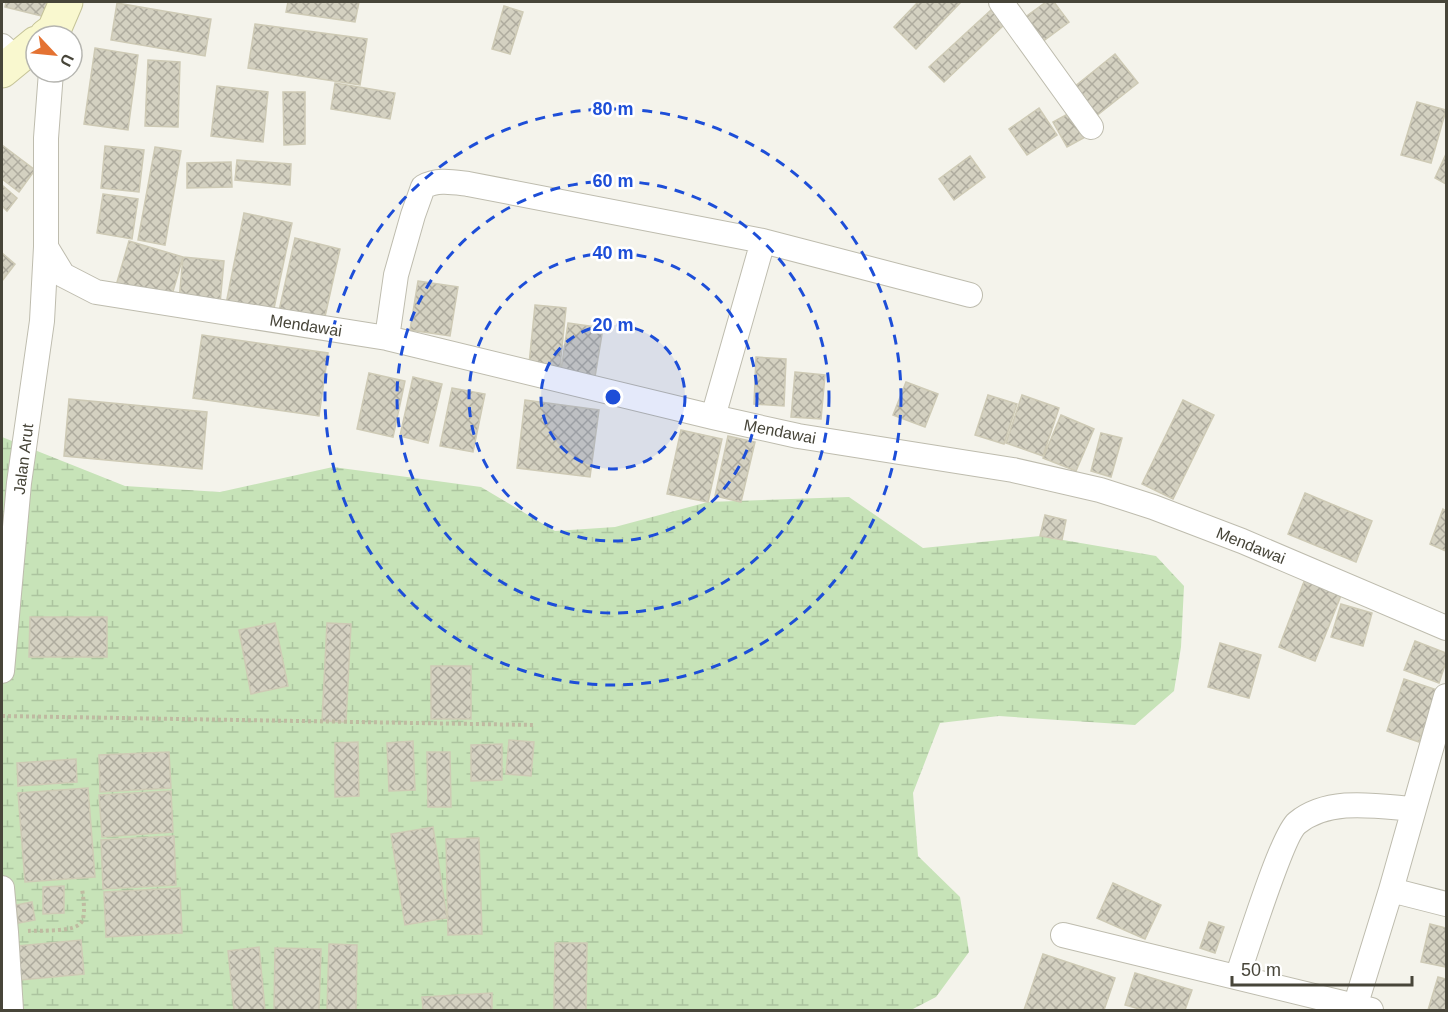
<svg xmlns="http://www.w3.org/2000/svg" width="1448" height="1012" font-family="Helvetica,sans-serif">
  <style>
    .wetland { fill: url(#wetland-marsh) }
    .building { fill: url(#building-cross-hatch); stroke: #cecab5; stroke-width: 1.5 }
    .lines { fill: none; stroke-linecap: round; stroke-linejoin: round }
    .street-casing { stroke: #bebcae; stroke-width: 26 }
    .secondary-casing { stroke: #c5c398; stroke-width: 35 }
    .path { stroke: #bfbaa1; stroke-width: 4; stroke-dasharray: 3 3; stroke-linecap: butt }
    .street { stroke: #fff; stroke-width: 24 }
    .secondary { stroke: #f9f8cf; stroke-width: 33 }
    .ring { fill: none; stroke: #1d4ed8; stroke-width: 3; stroke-dasharray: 10 8 }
    .labels { text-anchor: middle; stroke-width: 5; stroke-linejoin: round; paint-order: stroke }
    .street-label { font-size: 16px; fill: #474539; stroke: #fff }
    .centre { fill: #1d4ed8; stroke: #fff; stroke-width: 3 }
    .ring-label { font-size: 18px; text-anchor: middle; font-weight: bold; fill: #1d4ed8; stroke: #fff; stroke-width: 5; stroke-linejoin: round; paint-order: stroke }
  </style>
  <defs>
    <pattern id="wetland-marsh" width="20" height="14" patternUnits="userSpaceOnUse" patternTransform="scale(1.5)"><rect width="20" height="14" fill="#c7e3b8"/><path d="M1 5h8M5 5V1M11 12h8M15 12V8" fill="none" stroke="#acc49f"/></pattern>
    <pattern id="building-cross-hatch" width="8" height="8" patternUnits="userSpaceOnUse" patternTransform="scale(1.5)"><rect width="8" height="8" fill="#d4d1c1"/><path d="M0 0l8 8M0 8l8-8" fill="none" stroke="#aeab9e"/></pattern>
  </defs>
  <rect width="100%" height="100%" fill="#f4f3eb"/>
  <path class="wetland" d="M 2,437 L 125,486 L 220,492 L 333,467 L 481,487 L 555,531 L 615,527 L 708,502 L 849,497 L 923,548 L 1040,536 L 1156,556 L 1184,586 L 1181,647 L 1174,691 L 1135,725 L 999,716 L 940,723 L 913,793 L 918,856 L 960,897 L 969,952 L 936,997 L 911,1010 L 2,1010 Z"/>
  <path class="building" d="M 6,2 L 49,2 L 46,17 L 5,7 Z
    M 288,2 L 359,2 L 355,22 L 286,12 Z
    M 918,2 L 961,2 L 916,49 L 894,27 Z
    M 1046,2 L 1054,2 L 1069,22 L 1038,45 L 1020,21 Z
    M 117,3 L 211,19 L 205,56 L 111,40 Z
    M 504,6 L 523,12 L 510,54 L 492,49 Z
    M 991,10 L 1005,24 L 944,82 L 929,67 Z
    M 255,24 L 367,39 L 360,85 L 248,68 Z
    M 95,48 L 138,55 L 128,130 L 84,124 Z
    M 1115,54 L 1138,83 L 1095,117 L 1073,88 Z
    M 148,60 L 180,62 L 178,127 L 145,126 Z
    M 335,83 L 395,93 L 390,119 L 331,109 Z
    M 217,86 L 268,92 L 263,142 L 211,136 Z
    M 283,92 L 305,92 L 305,144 L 284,145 Z
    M 1417,102 L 1446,110 L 1431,163 L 1401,155 Z
    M 1039,108 L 1057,135 L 1027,155 L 1009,129 Z
    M 1075,110 L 1089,135 L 1067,147 L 1053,122 Z
    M 2,145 L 35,170 L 19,192 L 2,179 Z
    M 105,146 L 144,150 L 139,192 L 101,188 Z
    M 155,147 L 181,151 L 165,245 L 138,240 Z
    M 1446,154 L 1446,184 L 1435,178 Z
    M 970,156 L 985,177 L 954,200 L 939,179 Z
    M 237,160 L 291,164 L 290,185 L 235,180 Z
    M 231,162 L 232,187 L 187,188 L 187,163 Z
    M 2,185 L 17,198 L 7,211 L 2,206 Z
    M 103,194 L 138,199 L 132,239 L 97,233 Z
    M 244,213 L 292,223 L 273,313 L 226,304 Z
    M 295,238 L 340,249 L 324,321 L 279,311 Z
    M 129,241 L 183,257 L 169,305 L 115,289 Z
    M 2,253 L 15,264 L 2,281 Z
    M 183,257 L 224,261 L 219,314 L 178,311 Z
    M 418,281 L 458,287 L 450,336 L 410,330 Z
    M 535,305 L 566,308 L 560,367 L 529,364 Z
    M 568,323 L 603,328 L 594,383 L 560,377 Z
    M 202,335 L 328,353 L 319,416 L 193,398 Z
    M 756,357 L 786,359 L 784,406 L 754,404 Z
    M 795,372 L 825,375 L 821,419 L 791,417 Z
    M 369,373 L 405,381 L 393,437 L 357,429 Z
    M 413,377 L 442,384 L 428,443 L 400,436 Z
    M 906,382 L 938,394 L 925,427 L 893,415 Z
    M 452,388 L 485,394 L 473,452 L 440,446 Z
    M 988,395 L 1017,404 L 1004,444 L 975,435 Z
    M 1022,395 L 1059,408 L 1043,456 L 1006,443 Z
    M 69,399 L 207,412 L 202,469 L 64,456 Z
    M 525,400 L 599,410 L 590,477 L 517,468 Z
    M 1183,400 L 1214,415 L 1173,499 L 1142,484 Z
    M 1061,415 L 1094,429 L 1076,471 L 1043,458 Z
    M 681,430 L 722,439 L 708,502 L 667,494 Z
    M 1101,433 L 1122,438 L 1111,477 L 1091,471 Z
    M 728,436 L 755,442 L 741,502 L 715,496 Z
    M 1305,493 L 1372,521 L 1356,562 L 1288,534 Z
    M 1443,509 L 1446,511 L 1446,551 L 1430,544 Z
    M 1045,515 L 1066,520 L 1062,540 L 1040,536 Z
    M 1305,579 L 1342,593 L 1315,661 L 1279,647 Z
    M 1341,604 L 1372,613 L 1363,646 L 1331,637 Z
    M 30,617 L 107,617 L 107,657 L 29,657 Z
    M 275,623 L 288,686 L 251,694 L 239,630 Z
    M 327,623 L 351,624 L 346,722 L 322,721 Z
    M 1415,641 L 1446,653 L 1446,662 L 1439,683 L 1404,670 Z
    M 1220,643 L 1261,655 L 1249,698 L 1208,687 Z
    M 431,666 L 471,666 L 471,719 L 431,719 Z
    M 1404,679 L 1437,690 L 1419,742 L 1387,731 Z
    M 509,740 L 534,742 L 531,776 L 506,774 Z
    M 413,741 L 415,790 L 389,791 L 387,743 Z
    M 358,742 L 359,796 L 335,797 L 335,743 Z
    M 502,744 L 502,780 L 471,781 L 471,745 Z
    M 169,752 L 171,788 L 100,792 L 99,755 Z
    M 427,752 L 450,752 L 451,807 L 428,807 Z
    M 76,759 L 77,782 L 18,786 L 17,763 Z
    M 88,788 L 95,877 L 25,882 L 18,793 Z
    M 171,791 L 173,832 L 102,837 L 99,795 Z
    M 433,827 L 447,918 L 405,925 L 391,834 Z
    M 174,836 L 176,885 L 103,889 L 101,840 Z
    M 479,838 L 482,934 L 448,935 L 446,839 Z
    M 1113,883 L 1161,905 L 1145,939 L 1097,918 Z
    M 64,886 L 64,913 L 43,914 L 43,887 Z
    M 180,888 L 182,933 L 106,937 L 104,892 Z
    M 32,902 L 35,920 L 18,923 L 16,905 Z
    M 1209,922 L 1224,927 L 1215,953 L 1200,948 Z
    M 1430,924 L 1446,928 L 1446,967 L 1421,962 Z
    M 81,940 L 84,974 L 21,980 L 18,946 Z
    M 555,943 L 587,943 L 586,1010 L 554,1010 Z
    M 329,944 L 357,945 L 356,1010 L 327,1010 Z
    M 259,947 L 265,1010 L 234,1010 L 228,951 Z
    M 275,948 L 321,949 L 319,1010 L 274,1010 Z
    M 1043,954 L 1115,978 L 1104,1010 L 1024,1010 Z
    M 1135,973 L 1192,990 L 1185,1010 L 1143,1010 L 1125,1005 Z
    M 1438,977 L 1446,979 L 1446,1010 L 1428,1010 Z
    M 492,993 L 492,1010 L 423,1010 L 422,997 Z"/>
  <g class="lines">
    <g class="street-casing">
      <path id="street" d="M 1001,2 L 1091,127
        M 2,46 L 15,58
        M 51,72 L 46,138 L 46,247 L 63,275 L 96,292 L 387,338 L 713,417 L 798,436 L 1013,470 L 1100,490 L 1153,507 L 1242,541 L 1446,628
        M 387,338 L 396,275 L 413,215 L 423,187 C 437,179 452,182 468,184 L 763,241 L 970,295
        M 713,417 L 763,241
        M 2,671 L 19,483 L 42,321 L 46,247
        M 1446,696 L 1391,890 L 1446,904
        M 2,888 L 6,932 L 11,1010
        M 1063,935 L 1371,1010
        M 1237,977 C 1246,952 1282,835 1297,823 C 1329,797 1376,806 1413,809
        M 1354,1010 L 1391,890"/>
    </g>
    <g class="secondary-casing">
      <path id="secondary" d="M 46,36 L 54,30 L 66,2
        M 2,71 L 36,43"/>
    </g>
    <path class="path" d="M 2,716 L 535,725
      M 28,931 C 40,930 77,933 82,921 C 86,913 83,897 82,888"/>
    <use href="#street" class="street"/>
    <use href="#secondary" class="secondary"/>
  </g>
  <circle cx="613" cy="397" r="72" fill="#1d4ed8" fill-opacity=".12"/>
  <g class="ring">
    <circle cx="613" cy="397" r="72"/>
    <circle cx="613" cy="397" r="144"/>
    <circle cx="613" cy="397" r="216"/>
    <circle cx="613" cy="397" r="288"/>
  </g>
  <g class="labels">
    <g class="street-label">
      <text transform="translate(306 325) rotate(9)" y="6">Mendawai</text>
      <text transform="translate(780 431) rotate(11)" y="6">Mendawai</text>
      <text transform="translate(23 459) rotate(-83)" y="6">Jalan Arut</text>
      <text transform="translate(1251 545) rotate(22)" y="6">Mendawai</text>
    </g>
  </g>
  <circle cx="613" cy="397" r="9" class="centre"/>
  <g class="ring-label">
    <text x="613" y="115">80 m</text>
    <text x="613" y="187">60 m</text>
    <text x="613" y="259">40 m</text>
    <text x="613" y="331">20 m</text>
  </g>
  <rect width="1448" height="1012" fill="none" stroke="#474539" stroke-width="6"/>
  <g transform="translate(54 54) rotate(116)"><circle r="28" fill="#ffffff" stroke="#b5b5b0" stroke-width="1.5"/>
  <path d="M0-4.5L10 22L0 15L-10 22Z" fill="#e47232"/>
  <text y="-9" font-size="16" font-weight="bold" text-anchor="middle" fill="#474539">U</text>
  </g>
  <path d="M1232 976v9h180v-9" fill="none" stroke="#474539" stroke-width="3"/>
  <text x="1241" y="976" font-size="18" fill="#474539" stroke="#ffffff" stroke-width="4.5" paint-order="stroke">50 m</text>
</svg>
